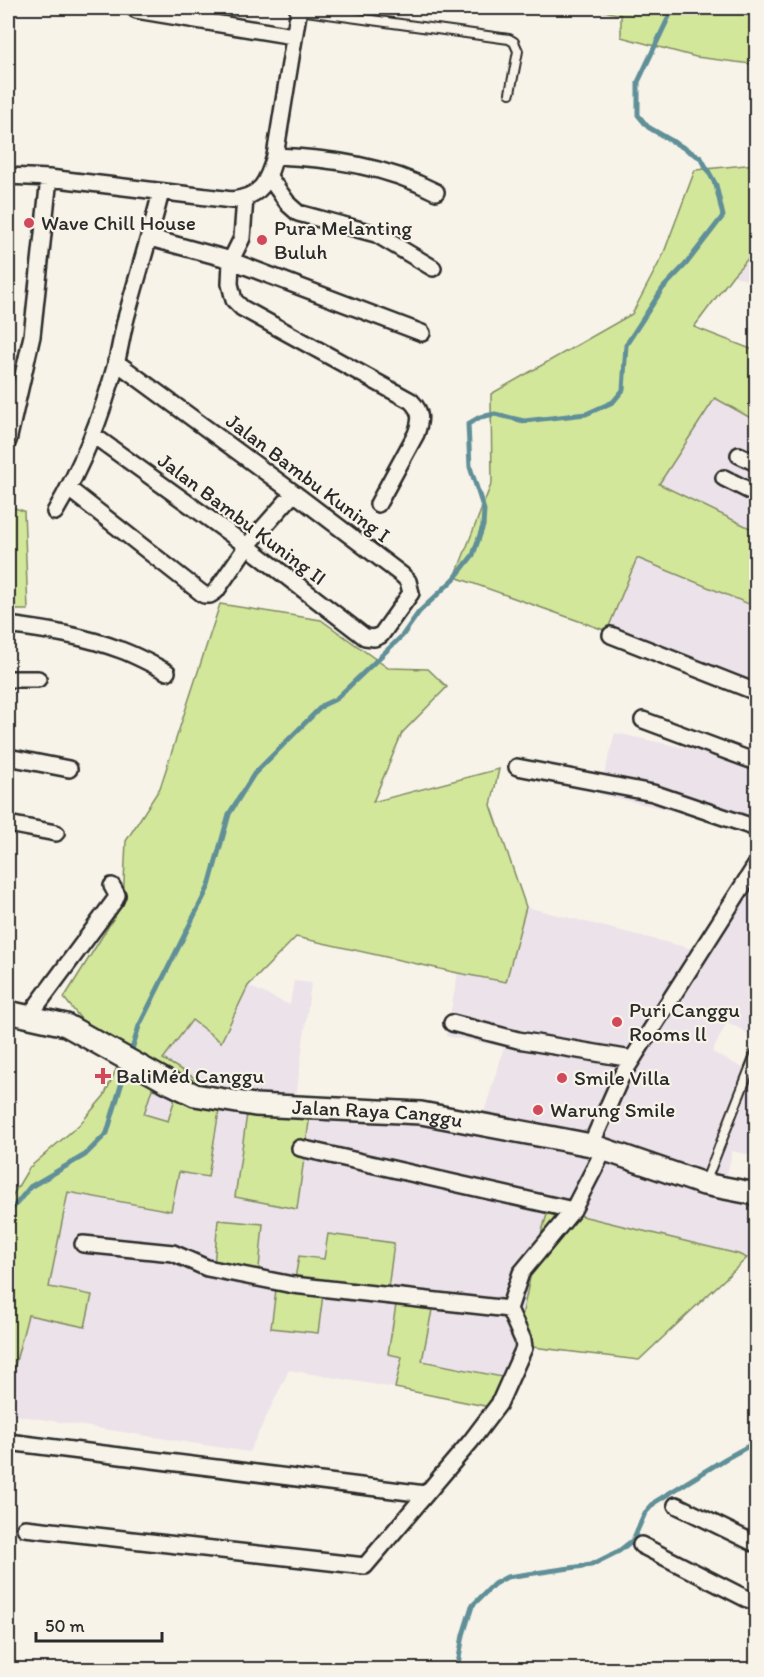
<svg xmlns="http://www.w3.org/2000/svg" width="764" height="1677" font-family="Itim,sans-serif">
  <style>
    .built { fill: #ece2e9 }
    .green { fill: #d3e79b; stroke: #7f8963; stroke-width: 1.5; fill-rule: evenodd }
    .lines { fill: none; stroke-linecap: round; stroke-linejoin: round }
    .stream { stroke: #608f98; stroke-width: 5 }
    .lane-casing { stroke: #2b2b2b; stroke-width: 12 }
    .street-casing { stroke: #2b2b2b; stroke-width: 20 }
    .secondary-casing { stroke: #2b2b2b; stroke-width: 26 }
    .lane { stroke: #f7f3e8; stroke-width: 8 }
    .street { stroke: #f7f3e8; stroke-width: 15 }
    .secondary { stroke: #f7f3e8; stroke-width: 21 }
    .poi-dot { fill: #d1495b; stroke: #f7f3e8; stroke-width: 2 }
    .labels { text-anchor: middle; stroke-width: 4.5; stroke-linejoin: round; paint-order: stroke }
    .poi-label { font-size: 21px; fill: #2b2b2b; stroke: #f7f3e8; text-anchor: start }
    .street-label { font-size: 21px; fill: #2b2b2b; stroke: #f7f3e8 }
  </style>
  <rect width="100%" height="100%" fill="#f7f3e8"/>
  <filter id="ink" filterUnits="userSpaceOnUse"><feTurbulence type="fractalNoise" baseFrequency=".0167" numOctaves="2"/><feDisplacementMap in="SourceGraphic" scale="12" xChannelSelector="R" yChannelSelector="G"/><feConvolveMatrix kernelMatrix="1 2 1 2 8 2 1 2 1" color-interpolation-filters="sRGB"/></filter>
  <g filter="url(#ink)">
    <path class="built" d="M 756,250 L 756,284 L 733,275 Z
      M 715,398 L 756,421 L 756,531 L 659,484 Z
      M 637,558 L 756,607 L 756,692 L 607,631 Z
      M 615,733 L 690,749 L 753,758 L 756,761 L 756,834 L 711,820 L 599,794 Z
      M 756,877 L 756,1037 L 727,1022 L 712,1052 L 751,1072 L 756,1062 L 756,1156 L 732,1151 L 727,1175 L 752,1184 L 756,1161 L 756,1260 L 620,1227 L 535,1254 L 516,1345 L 507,1378 L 422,1361 L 397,1305 L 388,1353 L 402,1356 L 395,1388 L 289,1370 L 249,1452 L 8,1414 L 8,1392 L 28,1315 L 85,1326 L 49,1287 L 68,1191 L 179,1171 L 208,1177 L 218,1111 L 247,1113 L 306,1153 L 309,1122 L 374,1115 L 482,1119 L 504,1047 L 446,1036 L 458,973 L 506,981 L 526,907 L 693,949 Z
      M 294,981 L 311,983 L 295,1105 L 247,1099 L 203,1083 L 163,1058 L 193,1020 L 222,1042 L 248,986 L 290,1005 Z
      M 152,1088 L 176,1095 L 168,1122 L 144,1114 Z"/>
    <path class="green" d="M 592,8 L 756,8 L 756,44 L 751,64 L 696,57 L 621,37 L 621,15 Z
      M 756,164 L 756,250 L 733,275 L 694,327 L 756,351 L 756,421 L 715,398 L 659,484 L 756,531 L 756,607 L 637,558 L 607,631 L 455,577 L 492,482 L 491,394 L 632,314 L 663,255 L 695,170 Z
      M 8,506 L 24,511 L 28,610 L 8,610 Z
      M 220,604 L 321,620 L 388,668 L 428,669 L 447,687 L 402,733 L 373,802 L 499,769 L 491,805 L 526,907 L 506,982 L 458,973 L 296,937 L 248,986 L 221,1042 L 192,1020 L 163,1059 L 203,1083 L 247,1099 L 295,1105 L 309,1122 L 297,1209 L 235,1197 L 247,1114 L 219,1111 L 208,1177 L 179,1172 L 171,1211 L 68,1192 L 49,1287 L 92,1295 L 85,1327 L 28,1315 L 8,1392 L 8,1203 L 29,1168 L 80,1124 L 104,1096 L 118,1065 L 64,998 L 123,903 L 126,841 L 160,788 ZM 152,1089 L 176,1095 L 168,1121 L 144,1114 Z
      M 549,1208 L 738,1254 L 747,1258 L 639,1360 L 516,1345 L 535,1254 Z
      M 218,1220 L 263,1224 L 258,1280 L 213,1276 Z
      M 328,1234 L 394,1243 L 387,1297 L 324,1287 L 318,1333 L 271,1328 L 277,1282 L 294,1284 L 299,1256 L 324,1259 Z
      M 396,1305 L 432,1310 L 422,1361 L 507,1378 L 500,1409 L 395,1388 L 402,1357 L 388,1354 Z"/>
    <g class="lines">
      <path class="stream" d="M 130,1056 L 139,1026 L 209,886 L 229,814 L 254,774 L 323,705 L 336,699 L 402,636 L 419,612 L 454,579 L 473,555 L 483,526 L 484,510 L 470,467 L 468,424 L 480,417 L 495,414 L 524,421 L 586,414 L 613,402 L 623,390 L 626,345 L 663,288 L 686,264 L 723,216 L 716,185 L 701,158 L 648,127 L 638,115 L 638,82 L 673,8
        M 8,1214 L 30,1187 L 85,1155 L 107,1133 L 127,1065
        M 457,1670 L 463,1635 L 472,1606 L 494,1584 L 507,1577 L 591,1565 L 619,1551 L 633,1540 L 645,1513 L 655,1502 L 725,1459 L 756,1442"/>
      <g class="lane-casing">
        <path id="lane" d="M 299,10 L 509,39 L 514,42 L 518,51 L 510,93
          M 705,1183 L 756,1053"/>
      </g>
      <g class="street-casing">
        <path id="street" d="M 136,10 L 293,36
          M 275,156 C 330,158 386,166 436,192
          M 8,176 L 49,178 L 232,200 C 262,196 267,183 275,156 L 299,8
          M 269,177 L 289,205 L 298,213 L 376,234 L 433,268
          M 245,198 L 242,238 L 231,260 L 230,284 L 234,300 L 242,308 L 411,401 C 422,412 421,420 416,434 L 378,504
          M 150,238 L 224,258 L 422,333
          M 93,435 L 247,546 L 365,637 L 374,638 L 381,635 L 411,593 L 408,581 L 402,575 L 294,493 L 116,362
          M 8,441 L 32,336 L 49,178
          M 739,455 L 756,463
          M 724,478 L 756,494
          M 69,489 L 204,595 L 210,595 L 216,591 L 247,546 L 294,493
          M 55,512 C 83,465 103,413 117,360 C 121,344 123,327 128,311 C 139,271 151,232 161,192
          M 8,625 C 46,630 84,636 121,650 C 137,656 152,664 167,672
          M 611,635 L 756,692
          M 8,679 L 38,679
          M 643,720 L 756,762
          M 8,757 L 69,769
          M 517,767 L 653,793 L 756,828
          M 8,824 L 56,833
          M 29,1016 L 115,900 L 117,895 L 112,886
          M 452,1023 L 518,1040 L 632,1059
          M 591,1145 L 621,1077 L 756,865
          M 300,1148 L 573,1210
          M 83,1244 L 173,1253 L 207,1268 L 293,1285 L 509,1309
          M 8,1442 L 425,1494
          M 676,1505 L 756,1544
          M 25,1528 L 365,1566 L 471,1441 L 499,1404 L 524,1348 L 523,1340 L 509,1309 L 521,1273 L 573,1210 L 604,1150
          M 641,1545 L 747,1599 L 756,1602"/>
      </g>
      <g class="secondary-casing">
        <g id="secondary">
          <path id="s1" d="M 8,1012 L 66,1025 L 166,1081 L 195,1095 L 255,1105 L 421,1113 L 591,1145 L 704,1184 L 756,1194"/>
        </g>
      </g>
      <use href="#lane" class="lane"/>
      <use href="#street" class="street"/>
      <use href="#secondary" class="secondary"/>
    </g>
  </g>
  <g class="poi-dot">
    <circle cx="29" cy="223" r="6"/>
    <circle cx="262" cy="240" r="6"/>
    <circle cx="617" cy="1022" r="6"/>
    <path d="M100 1067h6v6h6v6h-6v6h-6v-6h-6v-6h6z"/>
    <circle cx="562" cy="1078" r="6"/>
    <circle cx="538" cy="1110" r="6"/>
  </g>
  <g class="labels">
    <g class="poi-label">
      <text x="41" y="230">Wave Chill House</text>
      <text x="274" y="235">Pura Melanting<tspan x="274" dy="24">Buluh</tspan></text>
      <text x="629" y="1017">Puri Canggu<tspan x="629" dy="24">Rooms ll</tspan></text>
      <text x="116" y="1083">BaliMéd Canggu</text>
      <text x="574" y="1085">Smile Villa</text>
      <text x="550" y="1117">Warung Smile</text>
    </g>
    <g class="street-label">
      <text transform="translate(308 478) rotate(37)" y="7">Jalan Bambu Kuning I</text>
      <text transform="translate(242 519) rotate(37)" y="7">Jalan Bambu Kuning II</text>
      <text dy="7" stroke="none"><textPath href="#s1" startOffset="390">Jalan Raya Canggu</textPath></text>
    </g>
  </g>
  <rect width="764" height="1677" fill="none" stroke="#f7f3e8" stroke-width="30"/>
  <rect x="15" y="15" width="734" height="1647" fill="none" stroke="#2b2b2b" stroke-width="2" filter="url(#ink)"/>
  <path d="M36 1632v9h126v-9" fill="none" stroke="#2b2b2b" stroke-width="3"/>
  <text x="45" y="1632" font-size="18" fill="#2b2b2b" stroke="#f7f3e8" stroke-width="4.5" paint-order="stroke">50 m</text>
</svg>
